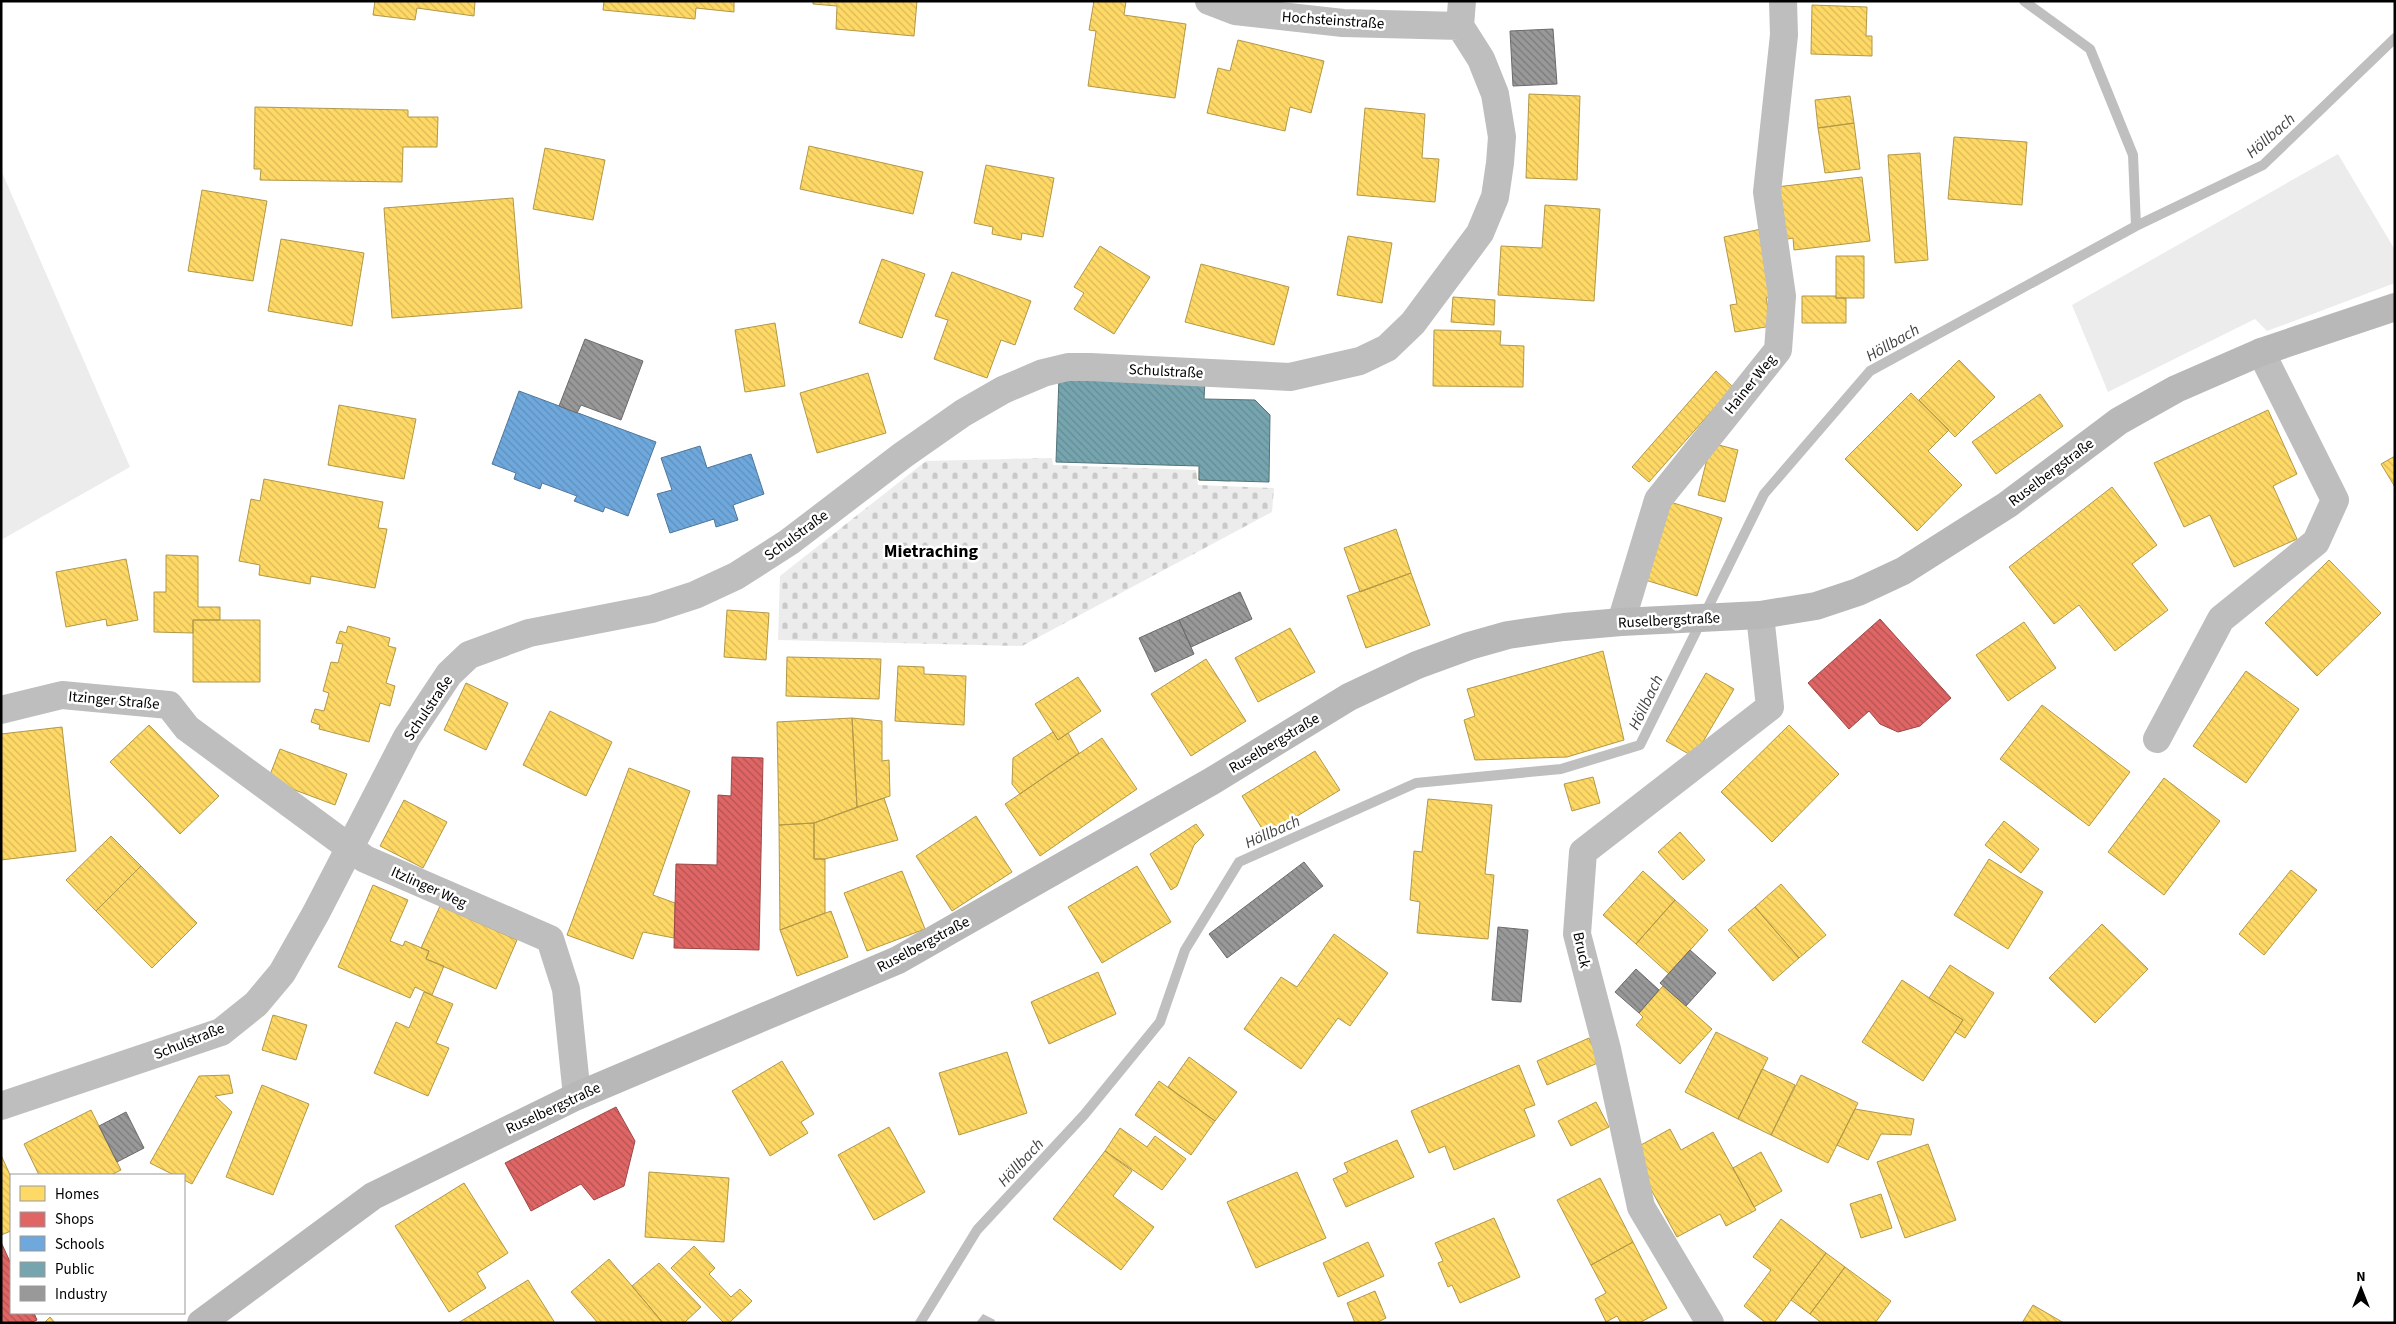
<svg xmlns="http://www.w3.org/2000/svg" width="2396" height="1324" font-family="'Source Sans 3',sans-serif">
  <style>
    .green { fill: #ececec }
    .cemetery { fill: url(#cemetery-stones) }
    .water { fill: #bfbfbf }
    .homes { fill: url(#homes-back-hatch); stroke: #b29847 }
    .shops { fill: url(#shops-back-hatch); stroke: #9d4747 }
    .schools { fill: url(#schools-back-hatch); stroke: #4e769a }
    .public { fill: url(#public-back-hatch); stroke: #53747a }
    .industry { fill: url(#industry-back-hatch); stroke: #6b6b6b }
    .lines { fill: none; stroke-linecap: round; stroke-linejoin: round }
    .stream { stroke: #bfbfbf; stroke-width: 10 }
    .minor { stroke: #bebebe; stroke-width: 28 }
    .secondary { stroke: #b8b8b8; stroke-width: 28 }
    .labels { text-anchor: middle; stroke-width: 5; stroke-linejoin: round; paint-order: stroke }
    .street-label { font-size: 15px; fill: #000; stroke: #fff }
    .water-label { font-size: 16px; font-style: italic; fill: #444; stroke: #fff }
    .quarter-label { font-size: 18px; font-weight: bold; fill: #000; stroke: #fff }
  </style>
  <defs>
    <pattern id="cemetery-stones" width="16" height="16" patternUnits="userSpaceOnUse" patternTransform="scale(1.25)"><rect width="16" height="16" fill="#ececec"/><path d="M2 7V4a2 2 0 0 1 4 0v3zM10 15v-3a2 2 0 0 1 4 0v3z" fill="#c9c9c9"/></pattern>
    <pattern id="homes-back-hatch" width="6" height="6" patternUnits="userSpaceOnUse" patternTransform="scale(1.25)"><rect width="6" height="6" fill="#ffd966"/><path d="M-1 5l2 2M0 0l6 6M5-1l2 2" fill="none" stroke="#d9b857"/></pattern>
    <pattern id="shops-back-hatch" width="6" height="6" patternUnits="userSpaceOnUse" patternTransform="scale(1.25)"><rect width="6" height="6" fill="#e06666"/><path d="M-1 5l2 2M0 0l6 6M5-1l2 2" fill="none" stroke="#b35252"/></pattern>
    <pattern id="schools-back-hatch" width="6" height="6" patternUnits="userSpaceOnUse" patternTransform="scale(1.25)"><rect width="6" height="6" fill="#6fa8dc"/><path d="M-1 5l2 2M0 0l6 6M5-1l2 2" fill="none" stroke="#5e8fbb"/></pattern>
    <pattern id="public-back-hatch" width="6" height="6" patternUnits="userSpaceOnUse" patternTransform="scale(1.25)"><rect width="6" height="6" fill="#76a5af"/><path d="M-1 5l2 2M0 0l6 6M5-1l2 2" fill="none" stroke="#648c95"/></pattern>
    <pattern id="industry-back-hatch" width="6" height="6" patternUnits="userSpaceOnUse" patternTransform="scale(1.25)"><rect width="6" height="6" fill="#999"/><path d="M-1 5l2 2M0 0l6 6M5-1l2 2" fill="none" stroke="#7a7a7a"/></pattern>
  </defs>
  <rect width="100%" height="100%" fill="#fff"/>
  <path class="green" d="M 2338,154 L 2395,250 L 2395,283 L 2267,331 L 2255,319 L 2108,392 L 2072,305 Z
    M 1,170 L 130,467 L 1,540 Z"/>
  <path class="cemetery" d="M 1052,458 L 1053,465 L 1196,470 L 1198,485 L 1274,488 L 1272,512 L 1022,646 L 778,640 L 780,576 L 926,461 Z"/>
  <path class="water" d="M 983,1314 L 995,1320 L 994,1323 L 976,1323 Z"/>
  <path class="homes" d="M 375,1 L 475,1 L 474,16 L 417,8 L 415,20 L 373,15 Z
    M 604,1 L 734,1 L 734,12 L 696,8 L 695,19 L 603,10 Z
    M 813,1 L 917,1 L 914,36 L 836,29 L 837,6 L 813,4 Z
    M 1094,1 L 1126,1 L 1124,15 L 1186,24 L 1175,98 L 1088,86 L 1096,31 L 1089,30 Z
    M 1812,5 L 1867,7 L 1866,36 L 1872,36 L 1872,56 L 1811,54 Z
    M 1238,40 L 1324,61 L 1311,113 L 1290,107 L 1285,131 L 1207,113 L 1218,68 L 1230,71 Z
    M 1529,94 L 1580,96 L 1577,180 L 1526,178 Z
    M 1850,96 L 1854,123 L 1818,128 L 1815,100 Z
    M 255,107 L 408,110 L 408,117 L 438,117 L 437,147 L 403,147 L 402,182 L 260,180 L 261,169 L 254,169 Z
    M 1365,108 L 1425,114 L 1422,158 L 1439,159 L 1435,202 L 1357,195 Z
    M 1854,123 L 1860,169 L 1825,173 L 1818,128 Z
    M 1954,137 L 2027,142 L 2022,205 L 1948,199 Z
    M 809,146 L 923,172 L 913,214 L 800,189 Z
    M 545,148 L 605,160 L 593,220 L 533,209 Z
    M 1920,153 L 1928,260 L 1895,263 L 1888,155 Z
    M 986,165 L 1054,178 L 1043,237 L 1022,233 L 1021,240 L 992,234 L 993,227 L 974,223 Z
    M 1862,177 L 1870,241 L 1794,250 L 1793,238 L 1782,240 L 1776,187 Z
    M 202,190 L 267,201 L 253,281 L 188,271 Z
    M 513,198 L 522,308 L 392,318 L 384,208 Z
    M 1545,205 L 1600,209 L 1594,301 L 1498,295 L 1501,246 L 1542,248 Z
    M 1761,229 L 1774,297 L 1766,298 L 1772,326 L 1735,332 L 1730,305 L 1737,304 L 1724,237 Z
    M 1348,236 L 1392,243 L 1382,303 L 1337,295 Z
    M 281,239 L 364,253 L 352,326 L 268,311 Z
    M 1100,246 L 1150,277 L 1114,334 L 1074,309 L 1084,293 L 1074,287 Z
    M 1836,256 L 1864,256 L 1864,298 L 1836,298 Z
    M 882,259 L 925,274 L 902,338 L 859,323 Z
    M 1201,264 L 1289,287 L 1274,345 L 1185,322 Z
    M 952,272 L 1031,301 L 1015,345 L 1001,340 L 987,378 L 934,359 L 948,320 L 935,316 Z
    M 1802,296 L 1836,296 L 1836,298 L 1846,298 L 1846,323 L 1802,323 Z
    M 1453,297 L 1495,300 L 1494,325 L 1451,322 Z
    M 775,323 L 785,386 L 745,392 L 735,330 Z
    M 1434,330 L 1501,331 L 1500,345 L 1524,346 L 1523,387 L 1433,386 Z
    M 1959,360 L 1995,397 L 1955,437 L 1919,400 Z
    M 1716,371 L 1733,387 L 1649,482 L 1632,467 Z
    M 868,373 L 886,433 L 817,453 L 800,393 Z
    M 1911,393 L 1949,430 L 1928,451 L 1962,485 L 1917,531 L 1845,459 Z
    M 2040,394 L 2063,426 L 1996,474 L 1972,442 Z
    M 339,405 L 416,419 L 404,479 L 328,465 Z
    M 2268,410 L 2297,474 L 2273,486 L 2297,539 L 2234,567 L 2210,515 L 2184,527 L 2154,463 Z
    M 1711,443 L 1738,450 L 1725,502 L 1698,495 Z
    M 1200,450 L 1231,452 L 1230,481 L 1199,480 Z
    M 2395,456 L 2395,487 L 2381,464 Z
    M 264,479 L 383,502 L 378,528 L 387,529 L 375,588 L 311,576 L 310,584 L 259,575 L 260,565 L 239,561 L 251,499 L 260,501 Z
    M 2112,487 L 2157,545 L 2132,564 L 2168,610 L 2115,651 L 2079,605 L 2054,624 L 2009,567 Z
    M 1667,501 L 1722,518 L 1697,596 L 1642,579 Z
    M 1396,529 L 1411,573 L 1360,592 L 1344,548 Z
    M 166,555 L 198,556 L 198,607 L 220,607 L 220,620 L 193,620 L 193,633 L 154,632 L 154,592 L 166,592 Z
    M 126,559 L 138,620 L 107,626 L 106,619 L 66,627 L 56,572 Z
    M 2329,560 L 2381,613 L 2317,676 L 2265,623 Z
    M 1411,573 L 1430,625 L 1366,648 L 1347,596 Z
    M 727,610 L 769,613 L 766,660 L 724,657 Z
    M 193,620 L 260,620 L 260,682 L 193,682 Z
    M 2024,622 L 2056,668 L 2008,701 L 1976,655 Z
    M 348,626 L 390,638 L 388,646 L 396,648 L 386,683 L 395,686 L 390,706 L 380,703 L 369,742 L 319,729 L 320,725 L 311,722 L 315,709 L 324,711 L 329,693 L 323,691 L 331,662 L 338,663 L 343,644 L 336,643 L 340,631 L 346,633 Z
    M 1290,628 L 1315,672 L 1258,702 L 1235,658 Z
    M 1603,651 L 1624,740 L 1567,757 L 1475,760 L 1464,720 L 1475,716 L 1467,689 Z
    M 787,657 L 881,659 L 879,699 L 786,696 Z
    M 1206,659 L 1246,721 L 1191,756 L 1151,694 Z
    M 898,666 L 924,667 L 924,674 L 966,676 L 964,725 L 895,721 Z
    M 2246,671 L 2299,709 L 2246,783 L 2193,746 Z
    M 1706,673 L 1734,689 L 1694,757 L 1666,741 Z
    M 1078,677 L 1101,711 L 1058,740 L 1035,704 Z
    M 466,683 L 508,703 L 486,750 L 444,730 Z
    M 2042,705 L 2130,772 L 2089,826 L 2000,759 Z
    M 550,711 L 612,742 L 586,796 L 523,765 Z
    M 852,718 L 857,807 L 814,823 L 779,825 L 777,722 Z
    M 852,718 L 882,721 L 882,761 L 889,760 L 890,796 L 857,807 Z
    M 149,725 L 219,796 L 180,834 L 110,762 Z
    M 1789,725 L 1839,774 L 1772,842 L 1721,792 Z
    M 62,727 L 76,851 L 1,860 L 1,734 Z
    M 1053,732 L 1058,740 L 1068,733 L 1079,753 L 1020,794 L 1012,784 L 1013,758 Z
    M 1102,738 L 1137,789 L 1040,856 L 1005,804 Z
    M 280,749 L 347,774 L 335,805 L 268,780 Z
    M 1315,751 L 1340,790 L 1266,835 L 1242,796 Z
    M 629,768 L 690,791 L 653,895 L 675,903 L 674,938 L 643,932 L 633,959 L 567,935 Z
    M 1593,777 L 1600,803 L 1572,811 L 1564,784 Z
    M 2164,778 L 2220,821 L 2164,895 L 2108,852 Z
    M 884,798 L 898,840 L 825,859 L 814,859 L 814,823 Z
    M 1428,799 L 1492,805 L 1485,874 L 1494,875 L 1488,939 L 1417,933 L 1420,902 L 1410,900 L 1414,851 L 1422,852 Z
    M 404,800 L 447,822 L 423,868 L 380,846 Z
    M 976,816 L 1012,872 L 952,911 L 916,856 Z
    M 2004,821 L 2039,849 L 2021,873 L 1985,845 Z
    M 814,823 L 814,859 L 825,859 L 825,913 L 780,930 L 779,825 Z
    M 1196,824 L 1204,835 L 1194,845 L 1177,886 L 1171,890 L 1150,854 Z
    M 1680,832 L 1705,860 L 1683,880 L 1658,852 Z
    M 111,836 L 141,866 L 96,911 L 66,880 Z
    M 1989,859 L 2043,892 L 2008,949 L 1954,915 Z
    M 141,866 L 197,923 L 152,968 L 96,911 Z
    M 1137,866 L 1171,922 L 1102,963 L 1068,907 Z
    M 2291,870 L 2317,890 L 2264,955 L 2239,934 Z
    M 902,871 L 925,929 L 867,951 L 844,893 Z
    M 1643,871 L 1675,900 L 1636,944 L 1603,915 Z
    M 1781,884 L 1826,935 L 1799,958 L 1755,907 Z
    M 373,885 L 408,900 L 390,941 L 403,946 L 405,941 L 429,951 L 426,959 L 444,966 L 432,995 L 415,987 L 410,998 L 338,967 Z
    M 1675,900 L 1708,930 L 1669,974 L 1636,944 Z
    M 440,906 L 517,940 L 496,989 L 426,959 L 429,951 L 421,948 Z
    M 1755,907 L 1799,958 L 1773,981 L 1728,930 Z
    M 831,911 L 848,957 L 797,976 L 780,930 Z
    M 2102,924 L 2148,969 L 2095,1023 L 2049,978 Z
    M 1334,934 L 1388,973 L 1350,1026 L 1338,1018 L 1301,1069 L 1244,1029 L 1281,977 L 1297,987 Z
    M 1950,965 L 1994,993 L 1965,1038 L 1955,1032 L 1963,1020 L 1929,998 Z
    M 1098,972 L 1116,1014 L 1049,1044 L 1031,1002 Z
    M 1902,980 L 1963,1020 L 1923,1081 L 1862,1042 Z
    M 1663,986 L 1712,1029 L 1680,1064 L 1636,1025 L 1643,1017 L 1639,1013 Z
    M 424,992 L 453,1004 L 436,1043 L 449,1048 L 428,1096 L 374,1073 L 396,1022 L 409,1028 Z
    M 273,1015 L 307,1025 L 296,1060 L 262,1050 Z
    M 1716,1032 L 1768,1058 L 1738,1119 L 1685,1092 Z
    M 1589,1038 L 1600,1062 L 1547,1085 L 1537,1061 Z
    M 1007,1052 L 1027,1113 L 959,1135 L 939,1073 Z
    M 1189,1057 L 1237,1092 L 1215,1121 L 1168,1087 Z
    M 782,1061 L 814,1114 L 801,1122 L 808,1133 L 770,1156 L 732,1091 Z
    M 1519,1065 L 1535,1105 L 1524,1109 L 1535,1136 L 1454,1170 L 1445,1146 L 1429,1153 L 1411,1111 Z
    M 1762,1069 L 1795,1085 L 1771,1135 L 1738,1119 Z
    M 229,1075 L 233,1093 L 215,1096 L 232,1112 L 192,1184 L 184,1180 L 184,1175 L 174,1175 L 150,1163 L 199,1076 Z
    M 1801,1075 L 1858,1103 L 1828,1163 L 1771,1135 Z
    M 1159,1081 L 1215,1121 L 1191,1155 L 1135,1115 Z
    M 262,1085 L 309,1104 L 273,1195 L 226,1177 Z
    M 1596,1102 L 1609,1127 L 1571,1146 L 1558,1121 Z
    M 1855,1109 L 1914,1119 L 1911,1135 L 1881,1134 L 1868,1160 L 1837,1145 Z
    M 91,1110 L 121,1170 L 111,1175 L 39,1175 L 24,1144 Z
    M 889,1127 L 925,1192 L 874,1220 L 838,1155 Z
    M 1120,1128 L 1147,1147 L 1155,1136 L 1186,1159 L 1162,1190 L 1105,1151 Z
    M 1670,1129 L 1681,1150 L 1713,1132 L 1756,1210 L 1726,1226 L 1720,1214 L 1677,1237 L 1630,1151 Z
    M 1397,1140 L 1414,1177 L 1346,1207 L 1333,1179 L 1348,1172 L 1344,1163 Z
    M 1928,1144 L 1956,1220 L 1905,1238 L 1877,1162 Z
    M 1105,1151 L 1132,1171 L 1113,1196 L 1154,1227 L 1121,1270 L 1053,1219 Z
    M 1761,1152 L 1782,1191 L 1754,1207 L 1733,1168 Z
    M 1,1155 L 11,1177 L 11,1231 L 1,1235 Z
    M 649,1172 L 729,1178 L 724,1242 L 645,1237 Z
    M 1297,1172 L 1326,1238 L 1256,1268 L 1227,1202 Z
    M 1600,1178 L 1633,1242 L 1591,1265 L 1557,1200 Z
    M 464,1183 L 508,1253 L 477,1273 L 486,1288 L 449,1312 L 395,1226 Z
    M 1881,1194 L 1892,1228 L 1861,1238 L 1850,1204 Z
    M 1494,1218 L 1520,1277 L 1460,1303 L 1452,1285 L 1448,1287 L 1438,1263 L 1443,1261 L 1435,1243 Z
    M 1781,1219 L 1826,1253 L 1774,1323 L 1766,1323 L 1744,1306 L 1771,1270 L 1753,1257 Z
    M 1368,1242 L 1384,1276 L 1338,1297 L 1323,1263 Z
    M 1633,1242 L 1667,1308 L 1639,1323 L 1621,1323 L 1617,1316 L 1606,1322 L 1595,1299 L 1606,1293 L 1591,1265 Z
    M 694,1246 L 715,1268 L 709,1274 L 731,1297 L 740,1289 L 752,1301 L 729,1323 L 724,1323 L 671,1268 Z
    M 1826,1253 L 1845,1267 L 1810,1314 L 1791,1300 Z
    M 609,1259 L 632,1286 L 663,1323 L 598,1323 L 571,1292 Z
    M 659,1263 L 701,1307 L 684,1323 L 663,1323 L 632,1286 Z
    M 1845,1267 L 1891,1301 L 1875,1323 L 1822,1323 L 1810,1314 Z
    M 528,1280 L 555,1323 L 458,1323 Z
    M 1375,1291 L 1386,1318 L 1376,1323 L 1355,1323 L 1347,1303 Z
    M 2033,1305 L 2064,1323 L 2022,1323 Z
    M 50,1317 L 55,1323 L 44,1323 Z"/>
  <path class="shops" d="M 1880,619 L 1951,698 L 1920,726 L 1898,732 L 1880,724 L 1869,711 L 1849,729 L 1808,683 Z
    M 732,757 L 763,758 L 759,950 L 674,948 L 676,864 L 717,865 L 718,795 L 731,796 Z
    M 616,1107 L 635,1141 L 624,1186 L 594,1200 L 581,1184 L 531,1211 L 505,1163 Z
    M 1,1242 L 11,1264 L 11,1313 L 34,1313 L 37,1320 L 30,1323 L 1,1323 Z"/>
  <path class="schools" d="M 519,391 L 656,442 L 628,516 L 605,507 L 603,512 L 574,501 L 577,496 L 542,483 L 540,489 L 514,479 L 516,473 L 492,464 Z
    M 700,446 L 707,468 L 751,454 L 764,494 L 733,505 L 738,520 L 716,527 L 714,519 L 670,533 L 657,494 L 672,490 L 661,458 Z"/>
  <path class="public" d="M 1059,377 L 1205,381 L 1204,399 L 1255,400 L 1270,415 L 1269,482 L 1199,480 L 1199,466 L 1056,462 Z"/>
  <path class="industry" d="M 1553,29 L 1557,84 L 1513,86 L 1510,31 Z
    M 585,339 L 643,361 L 621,420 L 581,405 L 577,413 L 559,406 Z
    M 1240,592 L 1252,619 L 1191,647 L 1179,620 Z
    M 1179,620 L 1194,654 L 1155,672 L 1139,638 Z
    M 1304,862 L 1323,886 L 1227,958 L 1209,934 Z
    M 1498,927 L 1528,930 L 1521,1002 L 1492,1000 Z
    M 1690,950 L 1716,973 L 1686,1006 L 1660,983 Z
    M 1636,969 L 1659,990 L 1639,1013 L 1615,992 Z
    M 126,1112 L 144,1148 L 117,1162 L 99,1126 Z"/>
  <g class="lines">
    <path class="stream" d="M 2024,1 L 2090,49 L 2133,155 L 2136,226
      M 920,1323 L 977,1230 L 1084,1115 L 1160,1022 L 1185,950 L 1239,862 L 1416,783 L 1561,769 L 1640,745 L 1764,494 L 1870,371 L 2136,226 L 2263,165 L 2395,38"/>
    <path class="minor" d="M 1209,1 L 1235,11 L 1343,23 L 1460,26
      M 1621,622 L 1658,500 L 1778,350 L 1782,296 L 1767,192 L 1784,35 L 1783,1
      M 1,710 L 62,695 L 169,705 L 187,728 L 365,859 L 550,939 L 566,989 L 577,1096
      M 2157,739 L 2221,619 L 2316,542 L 2335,500 L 2261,352
      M 1,1106 L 221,1032 L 256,1004 L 282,973 L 316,913 L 407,737 L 449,674 L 469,655 L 529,633 L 652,609 L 695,595 L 736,576 L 789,542 L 903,455 L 963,413 L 1003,390 L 1043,373 L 1068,367 L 1090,367 L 1290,377 L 1360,361 L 1387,348 L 1413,323 L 1480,233 L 1495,197 L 1500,163 L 1502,137 L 1495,94 L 1481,59 L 1460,26 L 1462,1
      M 1710,1323 L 1641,1207 L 1607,1049 L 1577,934 L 1583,852 L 1770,707 L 1760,615"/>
    <path class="secondary" d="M 201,1323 L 373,1196 L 577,1096 L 898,960 L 1212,781 L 1349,697 L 1417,665 L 1469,646 L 1508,635 L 1564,627 L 1621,622 L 1760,615 L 1816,606 L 1858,592 L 1903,571 L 2007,505 L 2119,421 L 2176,389 L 2261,352 L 2395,307"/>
  </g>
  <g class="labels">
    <g class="street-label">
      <text transform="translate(1333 20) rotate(4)" y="5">Hochsteinstraße</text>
      <text transform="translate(1166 371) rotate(3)" y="5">Schulstraße</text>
      <text transform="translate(1750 384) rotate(-51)" y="5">Hainer Weg</text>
      <text transform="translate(2051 472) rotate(-37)" y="5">Ruselbergstraße</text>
      <text transform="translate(796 535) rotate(-36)" y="5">Schulstraße</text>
      <text transform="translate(1669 620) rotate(-3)" y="5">Ruselbergstraße</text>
      <text transform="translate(114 700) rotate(5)" y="5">Itzinger Straße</text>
      <text transform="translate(428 708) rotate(-56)" y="5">Schulstraße</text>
      <text transform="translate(1274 743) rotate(-31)" y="5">Ruselbergstraße</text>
      <text transform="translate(429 887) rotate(24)" y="5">Itzlinger Weg</text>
      <text transform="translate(923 944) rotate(-28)" y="5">Ruselbergstraße</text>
      <text transform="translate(1582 950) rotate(78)" y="5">Bruck</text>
      <text transform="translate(189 1041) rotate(-22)" y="5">Schulstraße</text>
      <text transform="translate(553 1108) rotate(-25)" y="5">Ruselbergstraße</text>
    </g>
    <g class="water-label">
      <text transform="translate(2270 135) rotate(-41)" y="6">Höllbach</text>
      <text transform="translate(1892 342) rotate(-30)" y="6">Höllbach</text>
      <text transform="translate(1645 702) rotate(-64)" y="6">Höllbach</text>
      <text transform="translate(1272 831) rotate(-24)" y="6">Höllbach</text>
      <text transform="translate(1020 1162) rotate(-47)" y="6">Höllbach</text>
    </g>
    <g class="quarter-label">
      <text x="931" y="557">Mietraching</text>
    </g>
  </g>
  <rect width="2396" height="1324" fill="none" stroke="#000000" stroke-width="5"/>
  <rect x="10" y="1174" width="175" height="140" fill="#ffffff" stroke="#999999"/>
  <rect x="20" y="1186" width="25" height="15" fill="#ffd966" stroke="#999999"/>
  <text x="55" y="1199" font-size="15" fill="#000000">Homes</text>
  <rect x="20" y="1212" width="25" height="15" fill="#e06666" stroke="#999999"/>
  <text x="55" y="1224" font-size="15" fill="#000000">Shops</text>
  <rect x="20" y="1236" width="25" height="15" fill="#6fa8dc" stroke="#999999"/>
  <text x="55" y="1249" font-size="15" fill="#000000">Schools</text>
  <rect x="20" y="1262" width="25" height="15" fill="#76a5af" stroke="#999999"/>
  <text x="55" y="1274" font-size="15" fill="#000000">Public</text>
  <rect x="20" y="1286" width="25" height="15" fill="#999999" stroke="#999999"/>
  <text x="55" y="1299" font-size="15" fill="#000000">Industry</text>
  <g transform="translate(2361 1289)" stroke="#ffffff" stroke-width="4" paint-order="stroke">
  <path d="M0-4L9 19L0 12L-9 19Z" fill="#000000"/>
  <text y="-8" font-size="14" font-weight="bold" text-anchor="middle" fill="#000000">N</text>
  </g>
</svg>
